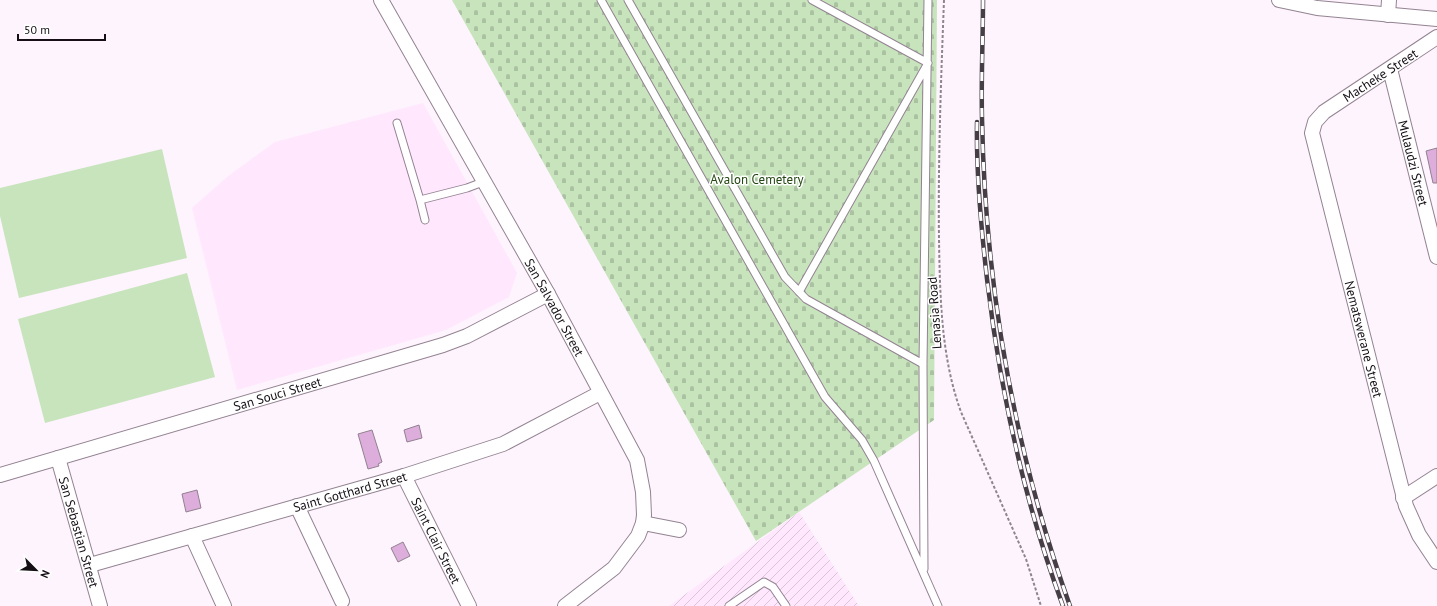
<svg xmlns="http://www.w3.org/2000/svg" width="1437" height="606" font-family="'PT Sans',sans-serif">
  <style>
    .built { fill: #ffe7fd }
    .industrial { fill: url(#industrial-furrows) }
    .cemetery { fill: url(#cemetery-stones) }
    .garden { fill: #c7e4bc }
    .building { fill: #ddaddb; stroke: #918190 }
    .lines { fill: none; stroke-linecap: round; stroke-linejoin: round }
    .lane-casing { stroke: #938392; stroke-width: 9 }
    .street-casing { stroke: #938392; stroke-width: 16 }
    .path { stroke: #8e868d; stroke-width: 2; stroke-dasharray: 3 2; stroke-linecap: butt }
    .lane { stroke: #fff; stroke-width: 7 }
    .street { stroke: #fff; stroke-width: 14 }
    .rail-casing { stroke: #453f45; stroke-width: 4.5 }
    .rail { stroke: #fff; stroke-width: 3; stroke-dasharray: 9; stroke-linecap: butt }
    .labels { text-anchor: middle; stroke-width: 3; stroke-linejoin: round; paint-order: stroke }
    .street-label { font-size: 13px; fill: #150f15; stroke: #fff }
    .park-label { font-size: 13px; fill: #234711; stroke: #fff }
  </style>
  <defs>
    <pattern id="industrial-furrows" width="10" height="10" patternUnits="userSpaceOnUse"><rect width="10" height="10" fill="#ffe7fd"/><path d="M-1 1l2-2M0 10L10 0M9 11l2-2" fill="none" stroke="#dac5d8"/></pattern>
    <pattern id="cemetery-stones" width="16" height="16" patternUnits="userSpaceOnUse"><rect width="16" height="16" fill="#c7e4bc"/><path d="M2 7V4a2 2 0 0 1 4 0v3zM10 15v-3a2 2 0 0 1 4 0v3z" fill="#aac2a1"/></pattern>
  </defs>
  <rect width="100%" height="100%" fill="#fef4fd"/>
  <path class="built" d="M 423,103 L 517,273 L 509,297 L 446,330 L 237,390 L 192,208 L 227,177 L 275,142 Z"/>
  <path class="industrial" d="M 799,512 L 859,606 L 669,606 Z"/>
  <path class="cemetery" d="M 452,0 L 937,0 L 934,420 L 756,541 Z"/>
  <path class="garden" d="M 162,149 L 187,258 L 19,298 L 0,216 L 0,188 Z
    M 187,273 L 215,377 L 45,423 L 18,319 Z"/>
  <path class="building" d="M 1437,148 L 1437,183 L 1433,183 L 1426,151 Z
    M 419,425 L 422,438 L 407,442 L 404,430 Z
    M 372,430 L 382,462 L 378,464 L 379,466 L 368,469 L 358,434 Z
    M 197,490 L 201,508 L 186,512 L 182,494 Z
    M 403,542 L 410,556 L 398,562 L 391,548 Z"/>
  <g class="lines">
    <g class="lane-casing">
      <path id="lane" d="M 601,0 L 825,397 L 862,440 L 874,461 L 938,606
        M 628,0 L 785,277 L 806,299 L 923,364
        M 397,123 L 420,200 L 467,188 L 483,182
        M 420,200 L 425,220
        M 799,292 L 928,63 L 812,0
        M 924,569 L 923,364 L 928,0
        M 729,606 L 764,582 L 773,587 L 786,606"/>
    </g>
    <g class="street-casing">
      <g id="street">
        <path id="s1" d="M 381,0 L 548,294 L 637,460 L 643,492 L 644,515 L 643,523 L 638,536 L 614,568 L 565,606"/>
        <path d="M 1279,0 L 1317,8 L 1437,19"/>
        <path d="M 1388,15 L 1389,0"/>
        <path id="s2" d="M 1437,37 L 1324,112 L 1315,122 L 1312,133 L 1406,506 L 1419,535 L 1437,562"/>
        <path id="s3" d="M 1390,69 L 1437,257"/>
        <path id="s4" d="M 58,458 L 100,606"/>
        <path id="s5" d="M 0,475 L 443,345 L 467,336 L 548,294"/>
        <path id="s6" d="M 404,476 L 469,606"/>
        <path d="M 1403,498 L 1437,476"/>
        <path d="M 297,506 L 342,601"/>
        <path d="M 643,523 L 679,530"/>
        <path d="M 192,536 L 224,606"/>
        <path id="s7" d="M 90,565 L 404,476 L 503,444 L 600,393"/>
      </g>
    </g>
    <path class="path" d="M 944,0 C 941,80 938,159 939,239 C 940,297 941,357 961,412 L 1026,559 L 1041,606"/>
    <use href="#lane" class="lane"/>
    <use href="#street" class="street"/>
    <g class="rail-casing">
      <path id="rail" d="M 983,0 C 983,39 981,78 982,118 C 985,284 1014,450 1070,606
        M 977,122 C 976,174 981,227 987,279 C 1000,390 1024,501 1063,606"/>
    </g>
    <use href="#rail" class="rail"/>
  </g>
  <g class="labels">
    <g class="street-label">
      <text transform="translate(1380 75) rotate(-33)" y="5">Macheke Street</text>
      <text dy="5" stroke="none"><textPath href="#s3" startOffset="97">Mulaudzi Street</textPath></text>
      <text dy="5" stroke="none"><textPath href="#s1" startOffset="353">San Salvador Street</textPath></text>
      <text transform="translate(934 313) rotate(-94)" y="5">Lenasia Road</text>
      <text dy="5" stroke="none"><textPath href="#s2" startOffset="373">Nematswerane Street</textPath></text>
      <text dy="5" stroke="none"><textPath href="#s5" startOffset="289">San Souci Street</textPath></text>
      <text dy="5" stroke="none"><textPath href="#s7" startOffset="270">Saint Gotthard Street</textPath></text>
      <text dy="5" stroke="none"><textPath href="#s4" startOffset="77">San Sebastian Street</textPath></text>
      <text dy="5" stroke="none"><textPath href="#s6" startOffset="72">Saint Clair Street</textPath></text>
    </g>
    <g class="park-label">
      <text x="757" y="184">Avalon Cemetery</text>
    </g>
  </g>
  <g transform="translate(36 570) rotate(114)" stroke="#ffffff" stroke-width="3" paint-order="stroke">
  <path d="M0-3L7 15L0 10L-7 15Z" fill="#150f15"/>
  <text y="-6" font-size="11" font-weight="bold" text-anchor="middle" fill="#150f15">N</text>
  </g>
  <path d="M18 34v6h87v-6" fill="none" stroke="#150f15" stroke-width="2"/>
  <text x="24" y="34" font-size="12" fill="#150f15" stroke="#ffffff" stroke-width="3" paint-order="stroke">50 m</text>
</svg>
